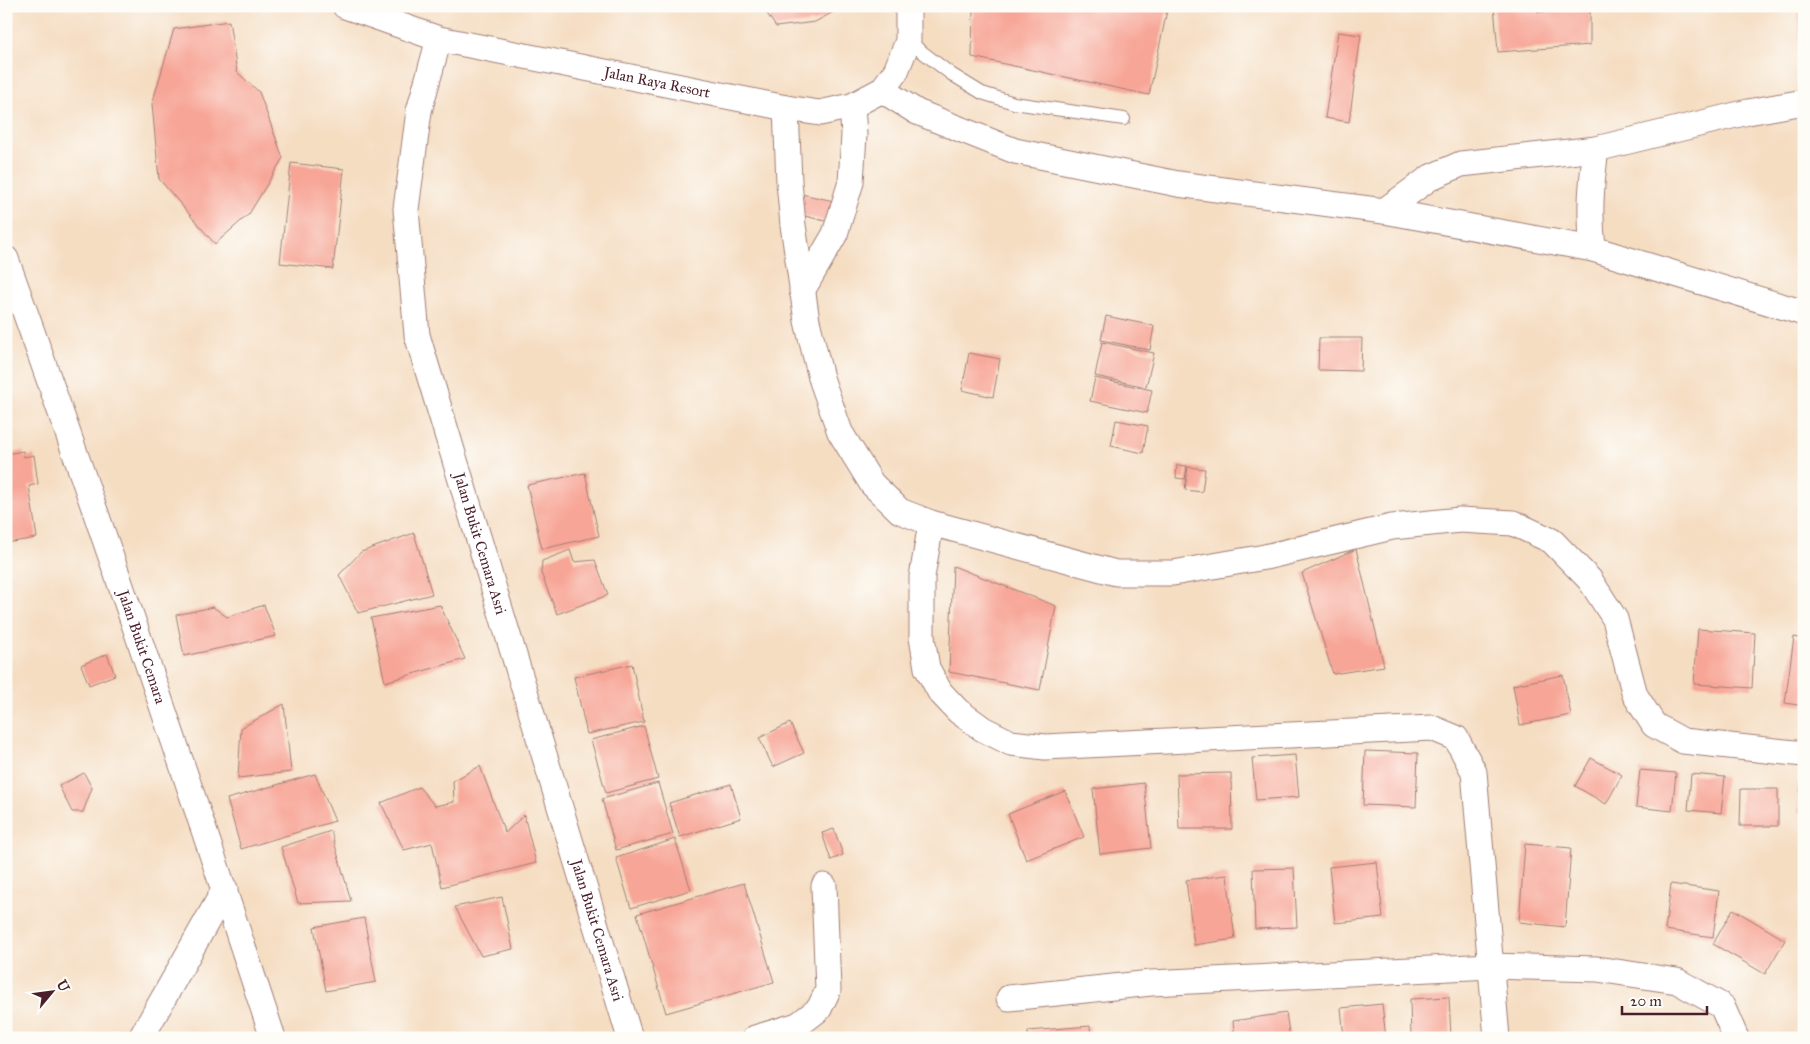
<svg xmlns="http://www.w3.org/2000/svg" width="1810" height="1044" font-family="'IM FELL Great Primer',serif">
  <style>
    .building { fill: #f7a596 }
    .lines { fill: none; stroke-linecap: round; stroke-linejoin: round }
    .lane-casing { stroke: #a07e76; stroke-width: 14 }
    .street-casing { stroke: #a07e76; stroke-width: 27 }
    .lane { stroke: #fff; stroke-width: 12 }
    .street { stroke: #fff; stroke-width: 25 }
    .labels { text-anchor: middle; stroke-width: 4; stroke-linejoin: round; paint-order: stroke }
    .street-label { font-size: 15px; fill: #4a1f2b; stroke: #fdfcf7 }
  </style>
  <rect width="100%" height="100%" fill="#fdfcf7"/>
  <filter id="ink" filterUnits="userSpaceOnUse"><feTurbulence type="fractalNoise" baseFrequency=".02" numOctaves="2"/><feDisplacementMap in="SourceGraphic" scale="10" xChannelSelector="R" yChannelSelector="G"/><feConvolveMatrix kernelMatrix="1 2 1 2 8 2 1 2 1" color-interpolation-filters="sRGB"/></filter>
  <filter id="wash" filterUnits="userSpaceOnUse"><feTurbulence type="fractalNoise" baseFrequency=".0096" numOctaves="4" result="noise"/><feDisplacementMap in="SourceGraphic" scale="20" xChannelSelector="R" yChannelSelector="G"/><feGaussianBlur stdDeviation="1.12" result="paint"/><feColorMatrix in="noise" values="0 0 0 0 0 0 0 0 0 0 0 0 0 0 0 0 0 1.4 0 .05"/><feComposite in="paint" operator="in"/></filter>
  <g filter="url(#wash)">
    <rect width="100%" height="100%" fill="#f5ddc2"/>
    <g id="blocks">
      <path class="building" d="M 762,6 L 844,6 L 815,22 L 776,27 Z
        M 973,6 L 1168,6 L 1149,95 L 972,57 Z
        M 1494,6 L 1536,6 L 1538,12 L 1590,10 L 1590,45 L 1498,52 Z
        M 1798,6 L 1804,6 L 1804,49 L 1800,49 Z
        M 229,21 L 237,72 L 259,92 L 283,158 L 249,214 L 215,244 L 159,179 L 152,104 L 174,29 Z
        M 1338,32 L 1361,35 L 1349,122 L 1325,118 Z
        M 291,163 L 344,169 L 333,269 L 280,263 Z
        M 801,194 L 834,201 L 829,222 L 797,214 Z
        M 1106,316 L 1154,326 L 1150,350 L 1101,340 Z
        M 1319,338 L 1362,338 L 1361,371 L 1318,370 Z
        M 1102,342 L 1154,353 L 1146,387 L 1095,376 Z
        M 969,353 L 1000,359 L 993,397 L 962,390 Z
        M 1095,378 L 1152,390 L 1147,413 L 1090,401 Z
        M 1116,420 L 1148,426 L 1143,453 L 1111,446 Z
        M 23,451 L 24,457 L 34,455 L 38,484 L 29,486 L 37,538 L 6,543 L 6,454 Z
        M 1177,465 L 1187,466 L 1185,479 L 1176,478 Z
        M 1188,467 L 1205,469 L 1202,492 L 1185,490 Z
        M 585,473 L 599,536 L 542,549 L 527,485 Z
        M 414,533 L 432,594 L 358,613 L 339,575 L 361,552 Z
        M 1356,549 L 1384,666 L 1333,674 L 1302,573 Z
        M 570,550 L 574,562 L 595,560 L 608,595 L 557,614 L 541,573 L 542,561 Z
        M 953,566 L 1056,606 L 1040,690 L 949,672 Z
        M 264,605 L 276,636 L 184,656 L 176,615 L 213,607 L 227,617 Z
        M 440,605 L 465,659 L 385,682 L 371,618 Z
        M 1698,629 L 1755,633 L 1752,688 L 1694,684 Z
        M 1794,637 L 1804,639 L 1804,706 L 1785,703 Z
        M 107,654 L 115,675 L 89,685 L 81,665 Z
        M 632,664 L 644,722 L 587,734 L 574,677 Z
        M 1563,675 L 1571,715 L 1520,725 L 1513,685 Z
        M 284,704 L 291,772 L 238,778 L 241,728 Z
        M 790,723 L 804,753 L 773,767 L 759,738 Z
        M 644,726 L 658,779 L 606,793 L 591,740 Z
        M 1365,751 L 1418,753 L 1416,807 L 1363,805 Z
        M 1295,755 L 1299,797 L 1256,800 L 1252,758 Z
        M 1591,758 L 1622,775 L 1606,804 L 1575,786 Z
        M 480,766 L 505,833 L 524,815 L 536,863 L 442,887 L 432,843 L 404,850 L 381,803 L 419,787 L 435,806 L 454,802 L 453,781 Z
        M 1640,770 L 1676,773 L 1672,811 L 1636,807 Z
        M 84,773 L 92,788 L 83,812 L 72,812 L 59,786 Z
        M 1231,773 L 1232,829 L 1179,829 L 1177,774 Z
        M 315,774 L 335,821 L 241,849 L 227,799 Z
        M 1691,774 L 1725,777 L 1721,813 L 1688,810 Z
        M 1801,782 L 1804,782 L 1804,813 L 1798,812 Z
        M 658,783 L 673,834 L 616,850 L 602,799 Z
        M 1144,783 L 1151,848 L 1100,854 L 1093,789 Z
        M 731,784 L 741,818 L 680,837 L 669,803 Z
        M 1741,789 L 1778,789 L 1778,826 L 1740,826 Z
        M 1065,791 L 1084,837 L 1026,860 L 1008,814 Z
        M 834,829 L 843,855 L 831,860 L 822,833 Z
        M 331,831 L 351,901 L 298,903 L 281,847 Z
        M 675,839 L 691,890 L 631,908 L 616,858 Z
        M 1525,844 L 1571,848 L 1565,927 L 1519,922 Z
        M 1377,862 L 1383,918 L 1335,923 L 1329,867 Z
        M 1294,868 L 1297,927 L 1255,929 L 1253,869 Z
        M 1227,875 L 1235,939 L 1194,945 L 1186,880 Z
        M 744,883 L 774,982 L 666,1013 L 637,914 Z
        M 1671,884 L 1719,891 L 1713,937 L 1665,930 Z
        M 502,897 L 513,949 L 481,956 L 455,907 Z
        M 1733,909 L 1785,940 L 1765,974 L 1713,944 Z
        M 364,918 L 376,982 L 326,991 L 314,927 Z
        M 1449,997 L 1451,1038 L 1411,1038 L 1410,999 Z
        M 1382,1004 L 1386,1038 L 1344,1038 L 1341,1008 Z
        M 1286,1013 L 1290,1038 L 1235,1038 L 1233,1021 Z
        M 1090,1026 L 1091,1038 L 1028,1038 L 1028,1031 Z"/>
    </g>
  </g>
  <g filter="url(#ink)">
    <use href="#blocks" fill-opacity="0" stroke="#a07e76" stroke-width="1"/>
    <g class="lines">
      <g class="lane-casing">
        <path id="lane" d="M 908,41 L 951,74 L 982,93 L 1014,103 L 1124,119"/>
      </g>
      <g class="street-casing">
        <g id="street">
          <path id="s1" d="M 345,6 L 439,39 L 786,108 L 820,113 L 852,106 L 882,90 L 896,71 L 908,41 L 908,6"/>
          <path id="s2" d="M 439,39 L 419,111 L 406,209 L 417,335 L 630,1038"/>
          <path d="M 882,90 L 917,112 L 1015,151 L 1178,184 L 1384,211 L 1593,249 L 1804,313"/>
          <path d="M 786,108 L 789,182 L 793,225 L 807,321 L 821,378 L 840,432 L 872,484 L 900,511 L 931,523 L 1116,573 L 1173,573 L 1265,557 L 1392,527 L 1460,520 L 1513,523 L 1552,541 L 1590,580 L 1615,619 L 1635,695 L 1654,725 L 1683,741 L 1804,754"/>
          <path d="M 1384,211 L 1431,177 L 1461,164 L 1596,149"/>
          <path d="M 1593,249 C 1589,212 1591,186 1596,149 L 1748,112 L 1804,102"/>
          <path id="s3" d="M 6,259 C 99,517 187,777 273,1038"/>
          <path d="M 802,291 L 835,234 L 851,182 L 854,135 L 852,106"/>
          <path d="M 931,523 L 922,577 L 922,637 L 927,668 L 940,692 L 958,711 L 983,729 L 1011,743 L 1045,747 L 1432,728 L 1456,738 L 1474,772 L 1497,1038"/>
          <path d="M 1009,998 L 1151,983 L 1491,966 L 1597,969 L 1677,981 L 1722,1006 L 1736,1038"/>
          <path d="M 141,1038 L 225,889"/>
          <path d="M 755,1038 L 798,1025 L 819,1009 L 828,990 L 824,886"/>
        </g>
      </g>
      <use href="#lane" class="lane"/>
      <use href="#street" class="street"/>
    </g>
  </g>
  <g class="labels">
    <g class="street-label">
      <text dy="5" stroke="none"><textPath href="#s1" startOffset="322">Jalan Raya Resort</textPath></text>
      <text dy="5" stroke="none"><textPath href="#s2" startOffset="518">Jalan Bukit Cemara Asri</textPath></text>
      <text dy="5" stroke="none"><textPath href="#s3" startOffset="411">Jalan Bukit Cemara</textPath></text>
      <text dy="5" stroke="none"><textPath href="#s2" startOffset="922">Jalan Bukit Cemara Asri</textPath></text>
    </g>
  </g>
  <rect width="1810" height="1044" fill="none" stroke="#fdfcf7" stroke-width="25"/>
  <g transform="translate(52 992) rotate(61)" stroke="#fdfcf7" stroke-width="4" paint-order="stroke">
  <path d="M0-4L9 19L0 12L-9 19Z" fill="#4a1f2b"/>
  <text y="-8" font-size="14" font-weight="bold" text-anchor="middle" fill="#4a1f2b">U</text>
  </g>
  <path d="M1622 1006v8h85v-8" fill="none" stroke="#4a1f2b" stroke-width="2.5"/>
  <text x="1630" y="1006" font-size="15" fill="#4a1f2b" stroke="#fdfcf7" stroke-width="4" paint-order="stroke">20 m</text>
</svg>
